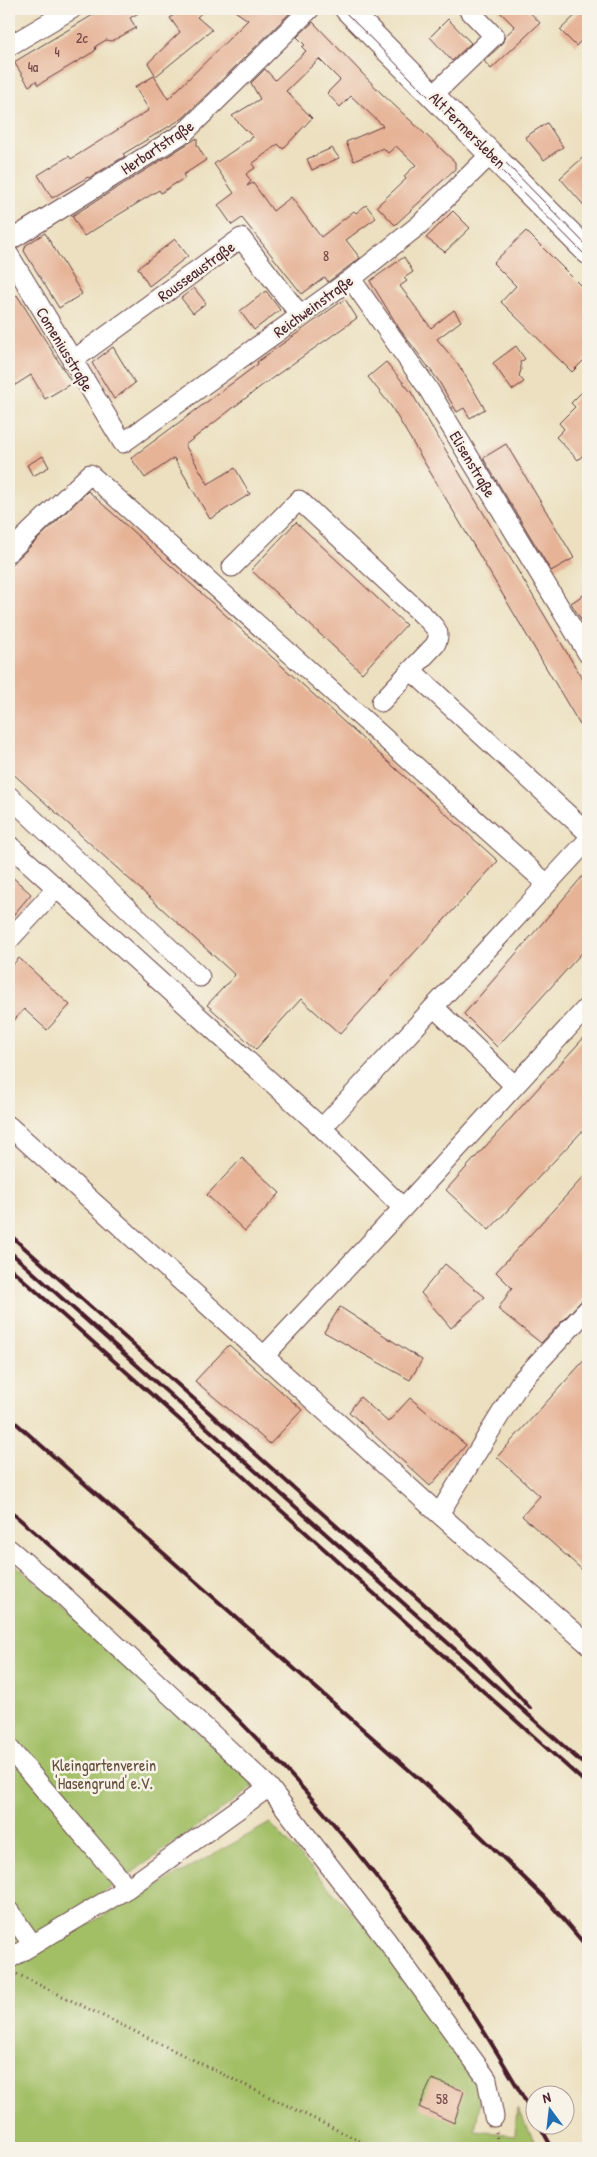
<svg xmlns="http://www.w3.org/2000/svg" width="597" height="2157" font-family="'Patrick Hand',sans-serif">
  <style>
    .green { fill: #a3bf66; stroke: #766f48 }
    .building { fill: #e6b397 }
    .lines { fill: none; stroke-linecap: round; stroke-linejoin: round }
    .minor-casing { stroke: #623c41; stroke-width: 21 }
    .major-casing { stroke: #623c41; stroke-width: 26 }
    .path { stroke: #623c41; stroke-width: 3; stroke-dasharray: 1 4; stroke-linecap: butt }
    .minor { stroke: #fff; stroke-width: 19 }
    .major { stroke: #fff; stroke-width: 24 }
    .tram { stroke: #4a1f2b; stroke-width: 1 }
    .rail { stroke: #4a1f2b; stroke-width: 4 }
    .labels { text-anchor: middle; stroke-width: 5; stroke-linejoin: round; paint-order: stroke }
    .number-label { font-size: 14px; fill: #714446 }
    .street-label { font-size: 16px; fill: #4a1f2b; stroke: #f7f3e8 }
    .park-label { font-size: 16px; fill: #654f3d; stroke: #f7f3e8 }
  </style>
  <rect width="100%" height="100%" fill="#f7f3e8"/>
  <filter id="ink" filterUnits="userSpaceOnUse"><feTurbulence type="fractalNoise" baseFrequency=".02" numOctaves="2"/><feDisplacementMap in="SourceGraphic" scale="10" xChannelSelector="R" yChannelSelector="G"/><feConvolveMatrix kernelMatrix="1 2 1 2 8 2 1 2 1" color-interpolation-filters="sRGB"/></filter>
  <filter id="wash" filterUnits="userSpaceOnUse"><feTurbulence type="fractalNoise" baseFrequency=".0096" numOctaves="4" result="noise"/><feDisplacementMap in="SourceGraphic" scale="20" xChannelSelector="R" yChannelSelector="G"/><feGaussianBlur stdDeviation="1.12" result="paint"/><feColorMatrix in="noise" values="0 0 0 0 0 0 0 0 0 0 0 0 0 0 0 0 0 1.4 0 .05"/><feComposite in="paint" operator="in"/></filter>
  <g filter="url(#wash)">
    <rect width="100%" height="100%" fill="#ece0c0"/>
    <path class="green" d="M 9,1559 L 59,1602 L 255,1786 L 79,1910 L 9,1951 Z
      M 270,1823 L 386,1949 L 483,2084 L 475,2131 L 515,2135 L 517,2108 L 538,2148 L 9,2148 L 9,1968 Z"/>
    <g id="blocks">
      <path class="building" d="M 103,9 L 145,9 L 130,18 L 136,28 L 112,41 L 106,40 L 96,46 L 95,51 L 38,85 L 36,81 L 29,86 L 14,62 Z
        M 181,9 L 206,9 L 197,17 L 212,30 L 156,76 L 148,63 L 180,32 L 170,18 Z
        M 232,9 L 294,9 L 183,118 L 123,154 L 125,156 L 89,178 L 88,177 L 52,198 L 38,175 L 69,156 L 71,159 L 149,110 L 135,87 L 154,76 L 168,99 L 248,20 Z
        M 497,9 L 527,9 L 540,23 L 491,69 L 484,61 L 502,44 L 505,36 L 515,27 Z
        M 582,9 L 588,9 L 588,33 L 576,46 L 560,30 Z
        M 448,19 L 471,43 L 452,61 L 430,37 Z
        M 313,22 L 381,93 L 455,162 L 455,169 L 395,225 L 377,206 L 406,179 L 404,176 L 416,165 L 396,146 L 388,153 L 383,148 L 354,161 L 346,142 L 383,126 L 351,96 L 340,107 L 327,93 L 340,80 L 319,59 L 286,91 L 312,118 L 283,149 L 278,144 L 252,164 L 255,168 L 246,174 L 251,181 L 247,186 L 253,183 L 273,211 L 291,197 L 321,237 L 354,211 L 356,213 L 366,205 L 376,218 L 346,240 L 360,258 L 328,282 L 325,277 L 302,294 L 242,218 L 232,225 L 218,205 L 234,193 L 214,164 L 253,137 L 232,116 L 260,99 L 251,83 L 265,69 L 275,80 L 306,51 L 302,47 L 305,45 L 297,37 Z
        M 547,123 L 563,147 L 544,160 L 525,137 Z
        M 197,138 L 197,145 L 206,160 L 183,175 L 185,178 L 173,185 L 161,193 L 159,190 L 84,236 L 72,216 Z
        M 332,148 L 339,158 L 312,170 L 307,159 Z
        M 588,153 L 588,210 L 560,178 Z
        M 453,211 L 470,228 L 445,252 L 426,238 Z
        M 526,231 L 588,293 L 588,356 L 572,372 L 501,302 L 516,286 L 493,263 Z
        M 45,233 L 82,294 L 59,308 L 24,251 L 26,245 Z
        M 175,239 L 188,256 L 149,286 L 138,268 Z
        M 404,257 L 413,272 L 404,278 L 407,281 L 400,286 L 431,328 L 454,310 L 461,321 L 437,339 L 460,367 L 485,409 L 470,418 L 464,408 L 457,412 L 438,380 L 399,328 L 370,281 Z
        M 194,288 L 206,303 L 193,313 L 181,298 Z
        M 266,291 L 280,310 L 254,330 L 240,311 Z
        M 17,295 L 72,383 L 45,399 L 31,375 L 9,389 L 9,300 Z
        M 345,299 L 357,318 L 264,384 L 185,445 L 208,484 L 235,468 L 250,494 L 210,519 L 174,458 L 145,478 L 131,458 L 258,364 L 257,362 Z
        M 516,346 L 525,359 L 520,362 L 521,370 L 519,376 L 524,382 L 512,390 L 493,363 Z
        M 113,347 L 135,383 L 114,399 L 92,363 Z
        M 386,362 L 411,392 L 588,688 L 588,719 L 580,725 L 391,406 L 368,377 Z
        M 588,386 L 588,450 L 578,460 L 556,437 L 564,429 L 559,423 L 575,407 L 571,403 Z
        M 506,444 L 574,558 L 551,571 L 483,458 Z
        M 43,456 L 49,467 L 33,476 L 27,465 Z
        M 88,491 L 498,861 L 340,1034 L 301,999 L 256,1049 L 207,1005 L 235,975 L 9,770 L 9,567 Z
        M 296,522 L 406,625 L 362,673 L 251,570 Z
        M 588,592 L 588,631 L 571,603 Z
        M 588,870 L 588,946 L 497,1047 L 464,1014 Z
        M 9,874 L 31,894 L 9,920 Z
        M 19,958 L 70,1005 L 47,1030 L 24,1009 L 9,1026 L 9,969 Z
        M 588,1033 L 588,1125 L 489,1230 L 446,1190 Z
        M 242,1158 L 280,1193 L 245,1231 L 207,1195 Z
        M 588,1172 L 588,1294 L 541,1343 L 498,1309 L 512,1288 L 496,1272 Z
        M 445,1264 L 485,1297 L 451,1328 L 421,1293 Z
        M 340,1307 L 422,1360 L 410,1380 L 324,1332 Z
        M 229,1345 L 302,1410 L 270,1444 L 195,1381 Z
        M 588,1356 L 588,1575 L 522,1516 L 540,1496 L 497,1457 Z
        M 360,1397 L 388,1422 L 410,1398 L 466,1445 L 430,1486 L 349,1412 Z
        M 432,2079 L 464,2091 L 454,2123 L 419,2107 Z"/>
    </g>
  </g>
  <g filter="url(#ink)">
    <use href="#blocks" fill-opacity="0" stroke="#623c41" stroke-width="1"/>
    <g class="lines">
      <g class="minor-casing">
        <path id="minor" d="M 9,46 L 72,9
          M 433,95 L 494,36 L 468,9
          M 9,241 L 185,132 L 310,9
          M 9,255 L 123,443 L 351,279 L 419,225 L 491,154
          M 351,279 L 427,387 L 588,654
          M 72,361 L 241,238 L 300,315
          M 9,552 L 90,474 L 547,884
          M 232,567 L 299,500 L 427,619 C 436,629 442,632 435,645 L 381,702
          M 411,670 L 588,833
          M 9,796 L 200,977
          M 9,845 L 322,1128 L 403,1208
          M 9,940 L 56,889
          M 434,1007 L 515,1086
          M 9,1126 L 439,1514 L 588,1644
          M 322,1128 L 588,840
          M 264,1356 L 403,1208 L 588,1006
          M 439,1514 L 521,1381 L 588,1309
          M 9,1549 L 54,1587 L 269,1787 L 387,1941 L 487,2079 L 494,2117
          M 9,1748 L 128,1888
          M 9,1911 L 33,1945
          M 9,1959 L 128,1888 L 269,1787"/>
      </g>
      <g class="major-casing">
        <path id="major" d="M 347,9 L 588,252"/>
      </g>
      <path class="path" d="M 17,1974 L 374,2148
        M 496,2132 L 498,2148"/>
      <use href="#minor" class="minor"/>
      <use href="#major" class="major"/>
      <path class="tram" d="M 342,9 L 588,258
        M 506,163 L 588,247"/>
      <path class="rail" d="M 9,1234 L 480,1654 L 530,1708
        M 9,1251 L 588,1768
        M 9,1267 L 588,1785
        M 9,1417 L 442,1799 L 544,1897 L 588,1948
        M 9,1510 C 112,1599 216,1690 306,1792 C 394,1891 469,2000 534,2116
        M 539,2124 L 552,2148"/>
    </g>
  </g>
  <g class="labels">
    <g class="number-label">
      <text x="82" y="43">2c</text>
      <text x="57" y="57">4</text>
      <text x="33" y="72">4a</text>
      <text x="326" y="261">8</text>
      <text x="442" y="2104">58</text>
    </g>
    <g class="street-label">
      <text transform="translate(468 130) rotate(45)" y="6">Alt Fermersleben</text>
      <text transform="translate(157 147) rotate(-34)" y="6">Herbartstraße</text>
      <text transform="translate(196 271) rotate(-36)" y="6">Rousseaustraße</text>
      <text transform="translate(313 306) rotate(-36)" y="6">Reichweinstraße</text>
      <text transform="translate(65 349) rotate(59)" y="6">Comeniusstraße</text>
      <text transform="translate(473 464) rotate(59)" y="6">Elisenstraße</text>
    </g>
    <g class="park-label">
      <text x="104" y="1771">Kleingartenverein<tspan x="104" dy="18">'Hasengrund' e.V.</tspan></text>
    </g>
  </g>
  <rect width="597" height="2157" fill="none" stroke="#f7f3e8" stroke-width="30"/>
  <g transform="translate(550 2110) rotate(345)"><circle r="24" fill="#f7f3e8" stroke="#b29e9c"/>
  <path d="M0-4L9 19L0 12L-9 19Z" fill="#1f6fb2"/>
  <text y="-8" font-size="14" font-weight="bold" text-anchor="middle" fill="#4a1f2b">N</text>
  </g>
</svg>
